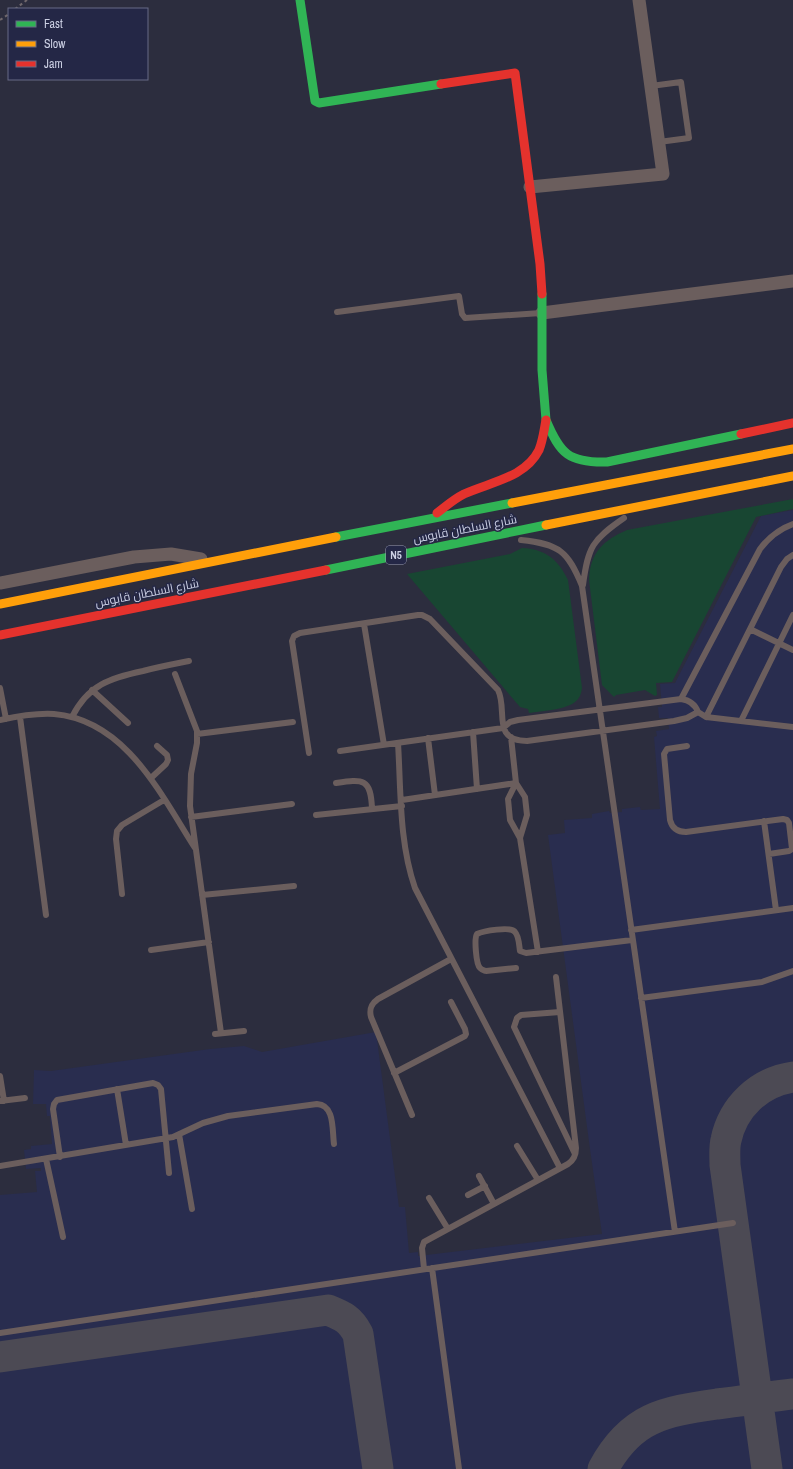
<svg xmlns="http://www.w3.org/2000/svg" width="793" height="1469" font-family="'Archivo Narrow',Cairo,sans-serif">
  <style>
    .built { fill: #292d4f }
    .green { fill: #184632 }
    .lines { fill: none; stroke-linecap: round; stroke-linejoin: round }
    .taxiway { stroke: #4c4a54; stroke-width: 31 }
    .path { stroke: #70686c; stroke-width: 2; stroke-dasharray: 3 3; stroke-linecap: butt }
    .lane { stroke: #6b5e5d; stroke-width: 6 }
    .street { stroke: #6b5e5d; stroke-width: 13 }
    .fast { stroke: #30b455; stroke-width: 9 }
    .slow { stroke: #ff9f0a; stroke-width: 9 }
    .jam { stroke: #e5322d; stroke-width: 9 }
    .labels { text-anchor: middle; stroke-width: 3; stroke-linejoin: round; paint-order: stroke }
    .shield { fill: #242746; stroke: #9a9db5; stroke-width: 1 }
    .shield-label { font-size: 11px; font-weight: bold; fill: #ccd0e4 }
    .street-label { font-size: 12px; fill: #ccd0e4; stroke: #242746 }
  </style>
  <rect width="100%" height="100%" fill="#2c2d3e"/>
  <path class="built" d="M 793,510 L 793,1469 L 0,1469 L 0,1195 L 37,1192 L 35,1171 L 41,1171 L 41,1168 L 26,1169 L 24,1150 L 31,1149 L 31,1146 L 52,1144 L 50,1116 L 47,1116 L 46,1104 L 33,1104 L 34,1070 L 51,1071 L 210,1049 L 244,1046 L 262,1052 L 376,1032 L 399,1207 L 405,1207 L 409,1253 L 418,1252 L 418,1256 L 602,1234 L 590,1149 L 548,835 L 565,833 L 564,820 L 592,818 L 592,814 L 609,811 L 610,813 L 622,812 L 622,809 L 640,807 L 641,810 L 660,809 L 654,737 L 657,736 L 656,731 L 669,729 L 668,718 L 659,718 L 658,707 L 662,707 L 660,684 L 675,683 L 761,516 Z"/>
  <path class="green" d="M 793,499 L 793,509 L 756,517 L 672,682 L 656,683 L 657,695 L 655,696 L 645,690 L 616,695 L 614,697 L 602,685 L 589,580 C 590,552 604,540 627,530 Z
    M 522,548 C 545,549 558,559 568,580 L 582,688 C 581,694 580,698 575,702 C 565,710 541,711 529,713 L 528,709 L 520,707 L 407,574 L 510,554 Z"/>
  <g class="lines">
    <path class="taxiway" d="M 0,1357 L 328,1310 C 343,1316 350,1319 358,1334 L 378,1469
      M 603,1469 C 631,1417 663,1412 717,1404 C 742,1401 768,1397 793,1394
      M 767,1469 L 725,1165 C 725,1157 724,1148 726,1140 C 733,1107 759,1082 793,1077"/>
    <path class="path" d="M 15,9 L 27,0
      M 0,20 L 9,14"/>
    <path class="lane" d="M 651,86 L 681,82 L 689,138 L 659,142
      M 337,312 L 459,296 L 462,314 L 465,318 L 541,313
      M 521,540 C 559,544 568,551 582,586 L 675,1232
      M 583,585 C 588,547 592,540 624,518
      M 364,624 L 384,745
      M 750,629 L 793,650
      M 175,674 L 197,731 L 197,743 L 191,774 L 190,806 L 221,1033
      M 0,688 L 6,719
      M 92,690 L 128,723
      M 681,699 L 760,549 C 769,537 779,529 793,524
      M 20,717 L 46,915
      M 72,717 C 88,685 110,678 143,671 C 158,667 174,664 189,661
      M 706,717 L 781,567 L 787,559 L 793,555
      M 0,720 C 18,716 36,713 54,714 C 126,720 161,795 195,848
      M 741,721 L 793,615
      M 473,732 L 477,789
      M 197,734 L 293,722
      M 511,737 L 516,783 L 525,797 L 527,815 L 520,838
      M 428,738 L 435,795
      M 398,743 C 401,791 399,842 415,888 L 560,1168
      M 687,746 L 667,749 L 664,754 L 670,820 C 672,828 677,832 686,832 L 783,819 L 787,820 L 789,823 L 792,849 L 789,851 L 769,854
      M 340,751 L 503,728 L 510,722 L 518,720 L 681,699 C 689,700 695,704 698,712 L 706,717 L 793,727
      M 309,753 L 292,641 L 294,636 L 300,633 L 418,615 L 422,615 L 430,619 L 498,690 C 508,710 491,741 527,741 L 674,721 L 687,718 L 698,712
      M 151,778 L 166,764 L 168,760 L 167,755 L 157,746
      M 336,783 C 363,779 371,778 372,809
      M 516,783 L 508,799 L 510,820 L 520,838 L 538,952
      M 402,800 L 516,783
      M 316,815 L 402,806
      M 191,817 L 292,804
      M 764,821 L 776,910
      M 122,894 L 116,839 L 117,831 L 122,825 L 164,800
      M 202,895 L 294,886
      M 631,930 L 793,908
      M 151,950 L 209,942
      M 516,968 L 486,971 C 483,970 482,970 480,968 C 476,964 474,938 477,934 C 483,931 511,926 515,932 C 519,936 519,945 520,951 L 526,953 L 632,940
      M 641,998 L 762,982 L 793,971
      M 560,1012 L 521,1015 L 517,1018 L 514,1027 L 575,1154
      M 215,1034 L 244,1031
      M 394,1073 L 465,1036 L 466,1034 L 465,1029 L 451,1002
      M 0,1076 L 4,1101
      M 117,1089 L 126,1145
      M 0,1101 L 25,1098
      M 412,1115 L 371,1017 C 369,1009 371,1004 378,999 L 451,959
      M 179,1134 L 192,1209
      M 517,1146 L 538,1180
      M 60,1157 L 53,1109 L 54,1104 L 57,1100 L 153,1083 L 158,1085 L 161,1089 L 169,1173
      M 46,1159 L 63,1237
      M 0,1166 L 173,1137 L 203,1123 L 228,1116 L 317,1104 C 335,1105 332,1130 334,1144
      M 479,1176 L 494,1204
      M 468,1195 L 485,1186
      M 429,1198 L 448,1229
      M 432,1268 L 459,1469
      M 424,1269 L 422,1248 L 424,1242 L 568,1164 C 574,1160 576,1155 576,1148 L 556,977
      M 0,1333 L 733,1223"/>
    <path class="street" d="M 530,187 L 663,174 L 639,0
      M 542,313 L 793,281
      M 0,583 L 134,557 L 171,554 L 201,559"/>
    <path class="fast" d="M 300,0 L 315,101 L 319,103 L 441,84
      M 542,294 L 542,370 L 546,420
      M 546,420 C 560,454 569,463 607,462 L 741,434
      M 336,537 L 512,503
      M 326,570 L 546,525"/>
    <path class="slow" d="M 512,503 L 793,449
      M 546,525 L 793,476
      M 0,604 L 336,537"/>
    <path class="jam" d="M 441,84 L 515,73 L 540,264 L 542,294
      M 741,434 L 793,423
      M 437,513 C 446,506 454,499 464,494 C 490,482 525,478 539,450 C 543,440 544,430 546,420
      M 0,635 L 326,570"/>
  </g>
  <g class="labels">
    <rect class="shield" x="386" y="546" width="20" height="18" rx="3"/>
    <g class="shield-label">
      <text x="396" y="559">N5</text>
    </g>
    <g class="street-label">
      <text transform="translate(465 529) rotate(-11)" y="4">شارع السلطان قابوس</text>
      <text transform="translate(147 593) rotate(-11)" y="4">شارع السلطان قابوس</text>
    </g>
  </g>
  <rect x="8" y="8" width="140" height="72" fill="#242746" stroke="#676b85"/>
  <rect x="16" y="21" width="20" height="6" fill="#30b455" stroke="#676b85"/>
  <text x="44" y="28" font-size="12" fill="#ccd0e4">Fast</text>
  <rect x="16" y="41" width="20" height="6" fill="#ff9f0a" stroke="#676b85"/>
  <text x="44" y="48" font-size="12" fill="#ccd0e4">Slow</text>
  <rect x="16" y="61" width="20" height="6" fill="#e5322d" stroke="#676b85"/>
  <text x="44" y="68" font-size="12" fill="#ccd0e4">Jam</text>
</svg>
